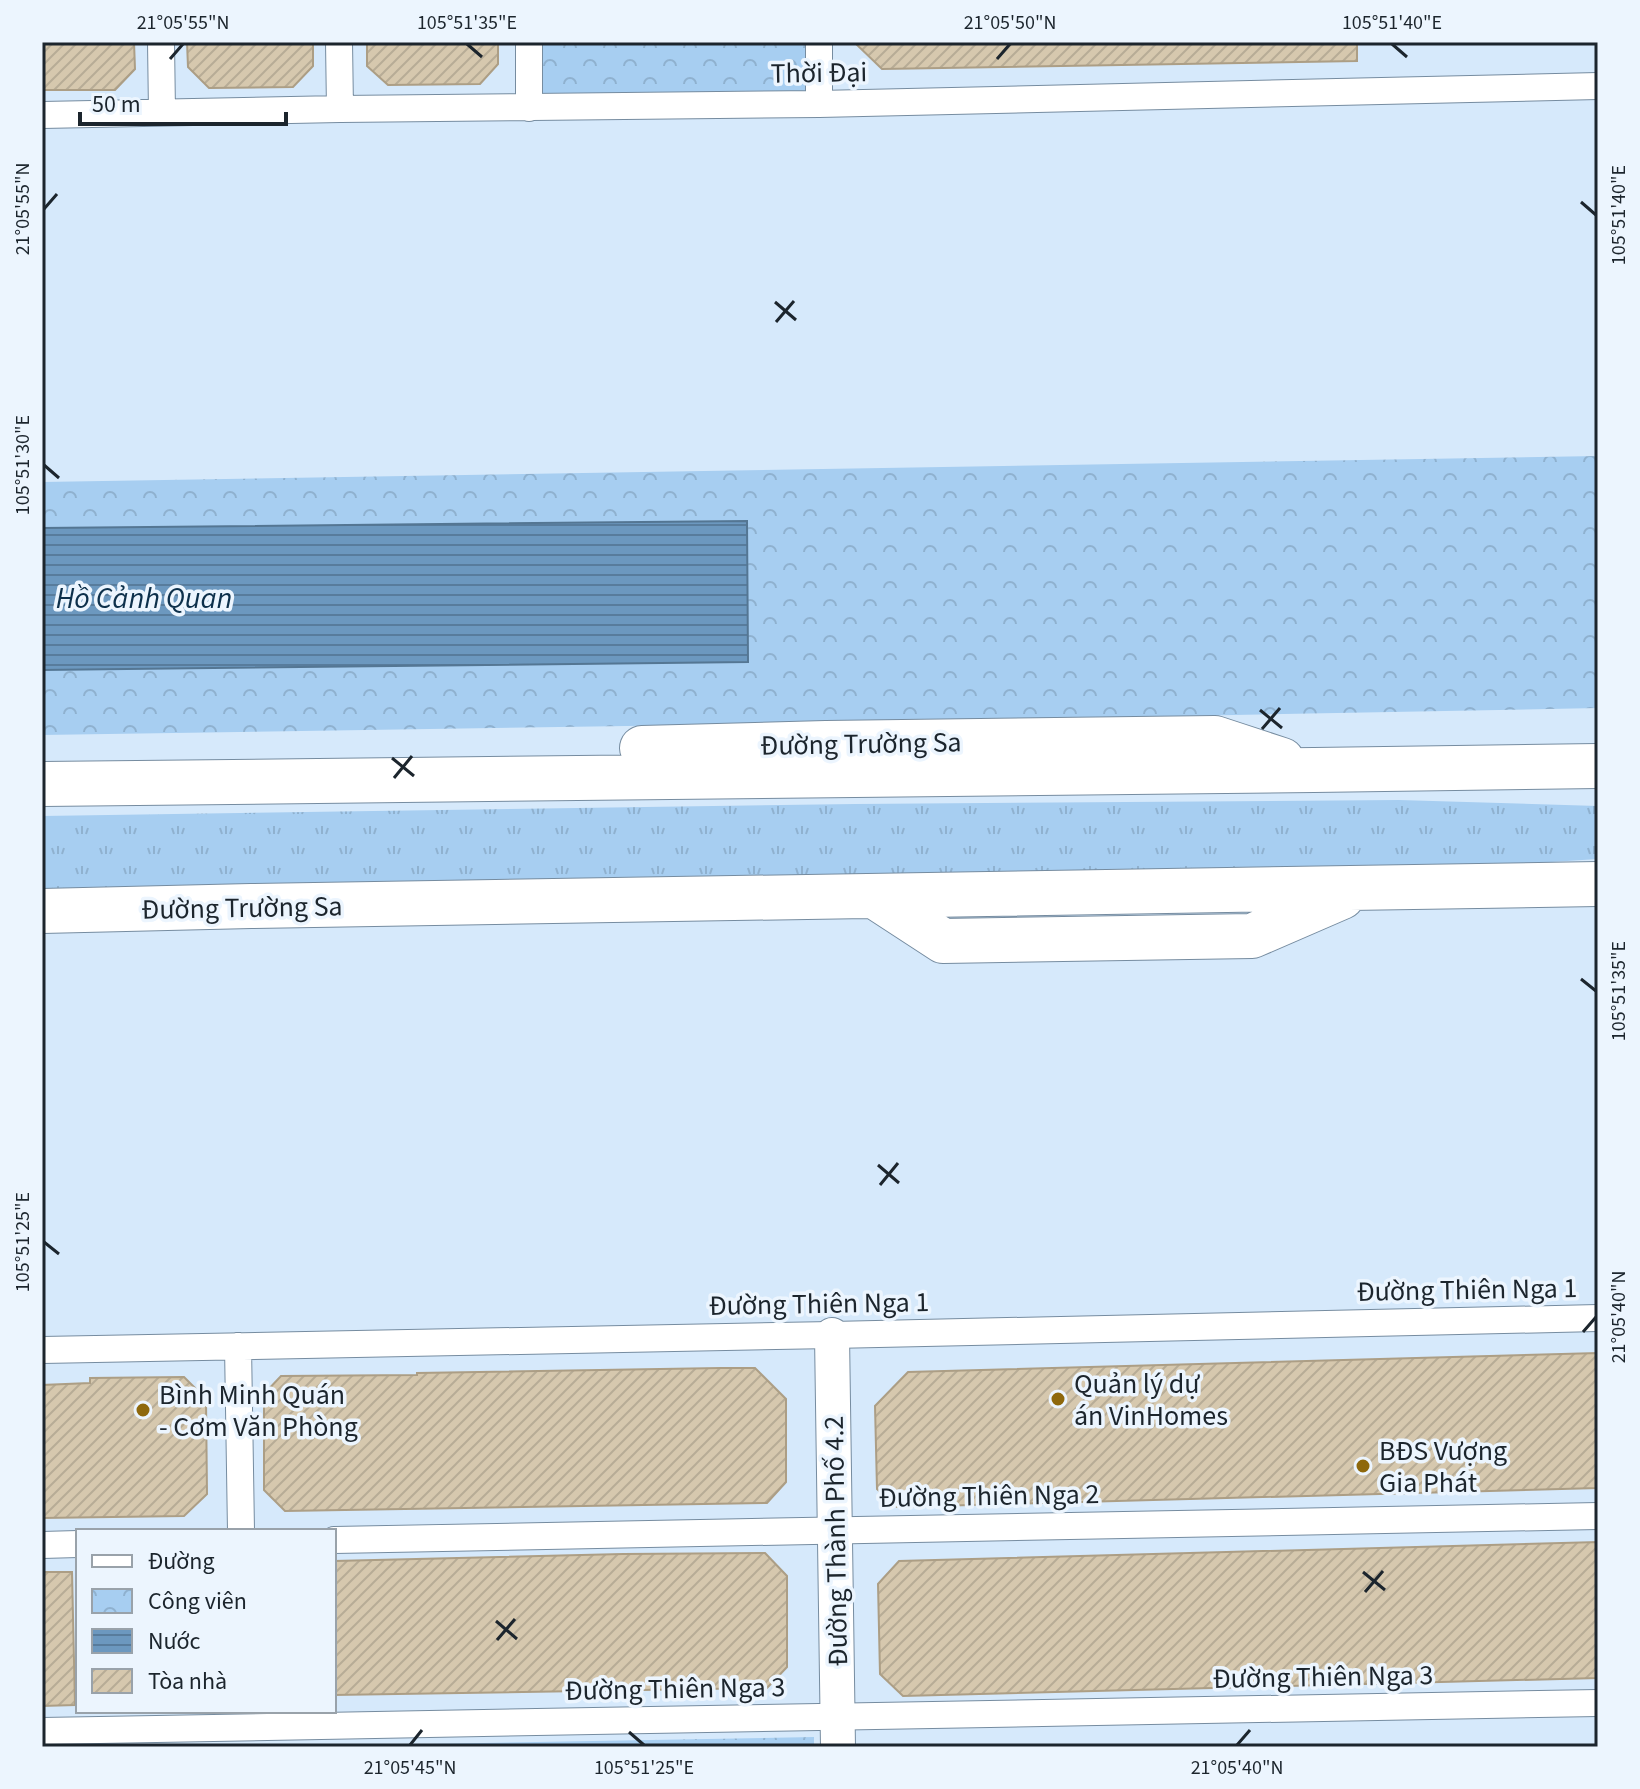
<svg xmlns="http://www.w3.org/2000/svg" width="1640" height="1789" font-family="'Source Sans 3',sans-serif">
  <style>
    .grass { fill: url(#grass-tufts) }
    .park { fill: url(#park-crowns) }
    .water { fill: url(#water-rules); stroke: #547693; stroke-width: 2 }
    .building { fill: url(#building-hatch); stroke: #ac9e85; stroke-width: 2 }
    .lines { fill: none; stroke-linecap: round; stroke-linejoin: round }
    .minor-casing { stroke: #768ca0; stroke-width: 28 }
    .tertiary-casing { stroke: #768ca0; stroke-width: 36 }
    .trunk-casing { stroke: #768ca0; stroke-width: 46 }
    .minor { stroke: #fff; stroke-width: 26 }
    .tertiary { stroke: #fff; stroke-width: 34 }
    .trunk { stroke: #fff; stroke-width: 44 }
    .ticks { fill: none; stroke: #1c252d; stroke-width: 3 }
    .poi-dot { fill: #8e680c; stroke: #ecf5fe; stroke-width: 3 }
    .labels { text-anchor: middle; stroke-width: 7; stroke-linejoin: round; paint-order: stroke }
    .street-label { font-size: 28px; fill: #1c252d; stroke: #ecf5fe }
    .poi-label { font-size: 28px; fill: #1c252d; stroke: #ecf5fe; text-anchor: start }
    .water-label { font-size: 30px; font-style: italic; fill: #0d304b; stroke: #ecf5fe }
    .neatline { fill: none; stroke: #1c252d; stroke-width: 3 }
    .ticks-label { font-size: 20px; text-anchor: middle; fill: #1c252d }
  </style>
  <defs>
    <pattern id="grass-tufts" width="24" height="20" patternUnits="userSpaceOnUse" patternTransform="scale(2)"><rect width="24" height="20" fill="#a7cef1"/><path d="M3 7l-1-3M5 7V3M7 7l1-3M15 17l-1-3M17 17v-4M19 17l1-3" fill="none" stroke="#8fb1cf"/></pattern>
    <pattern id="park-crowns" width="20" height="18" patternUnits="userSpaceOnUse" patternTransform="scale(2)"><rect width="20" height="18" fill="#a7cef1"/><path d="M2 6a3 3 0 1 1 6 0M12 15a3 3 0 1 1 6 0" fill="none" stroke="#8fb1cf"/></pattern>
    <pattern id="water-rules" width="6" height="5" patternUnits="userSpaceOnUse" patternTransform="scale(2)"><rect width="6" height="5" fill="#6c98bf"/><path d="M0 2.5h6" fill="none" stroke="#587c9c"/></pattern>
    <pattern id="building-hatch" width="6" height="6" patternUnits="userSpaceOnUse" patternTransform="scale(2)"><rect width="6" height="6" fill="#d6c8ae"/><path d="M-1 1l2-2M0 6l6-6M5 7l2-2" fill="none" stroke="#b7ac96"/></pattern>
  </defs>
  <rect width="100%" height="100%" fill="#d6e9fb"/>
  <path class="grass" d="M 1399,800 L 1598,806 L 1598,859 L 1399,872 L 42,893 L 42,816 L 855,804 Z"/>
  <path class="park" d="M 529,42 L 819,42 L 819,104 L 529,108 Z
    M 1598,456 L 1598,708 L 826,723 L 42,735 L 42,482 Z
    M 814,1737 L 814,1747 L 267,1747 Z"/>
  <path class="water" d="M 747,521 L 748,662 L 42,670 L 42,528 Z"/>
  <path class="building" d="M 42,42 L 134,42 L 135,69 L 115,90 L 42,90 Z
    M 187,42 L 313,42 L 313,66 L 293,87 L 209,88 L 188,67 Z
    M 367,42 L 498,42 L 498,64 L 480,84 L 388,85 L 367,66 Z
    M 854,42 L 1357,42 L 1357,61 L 882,69 Z
    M 1598,1353 L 1598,1488 L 897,1507 L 877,1489 L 875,1406 L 908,1372 Z
    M 721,1368 L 755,1368 L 786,1399 L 786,1482 L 767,1503 L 285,1511 L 264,1490 L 264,1394 L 281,1376 L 417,1375 L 417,1373 Z
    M 184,1377 L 206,1399 L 207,1494 L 184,1516 L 42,1518 L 42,1385 L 90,1383 L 90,1378 Z
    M 1598,1542 L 1598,1678 L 903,1696 L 880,1674 L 878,1584 L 899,1561 Z
    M 765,1553 L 787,1576 L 787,1667 L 767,1688 L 334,1695 L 334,1561 L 623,1554 Z
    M 42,1572 L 72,1572 L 75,1705 L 42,1706 Z"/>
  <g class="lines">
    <g class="minor-casing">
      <path id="minor" d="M 161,42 L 162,112
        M 339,42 L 340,109
        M 529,42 L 529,108
        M 819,42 L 819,104
        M 42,115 L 340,109 L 819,104 L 1598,86
        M 238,1346 L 241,1531
        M 42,1350 L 832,1335 L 1598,1318
        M 334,1540 L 1598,1516
        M 42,1545 L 78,1544
        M 42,1731 L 1598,1703"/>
    </g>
    <g class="tertiary-casing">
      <path id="tertiary" d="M 832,1335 L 838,1747"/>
    </g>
    <g class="trunk-casing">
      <path id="trunk" d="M 642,748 L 826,743 L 1215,738 L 1282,760
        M 42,784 L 1314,770 L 1598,766
        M 874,896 L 943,941 L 1252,936 L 1342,897
        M 42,911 L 251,906 L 1598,884"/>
    </g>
    <use href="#minor" class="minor"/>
    <use href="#tertiary" class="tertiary"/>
    <use href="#trunk" class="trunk"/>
  </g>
  <path class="ticks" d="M 467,44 L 482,57M 1392,44 L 1407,57M 170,59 L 183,44M 997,59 L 1010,44M 1581,202 L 1596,215M 44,209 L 57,194M 775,302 L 796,320M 776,322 L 794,301M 44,465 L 59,478M 1260,710 L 1282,728M 1262,729 L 1280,708M 392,758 L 414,776M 394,778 L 412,756M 1581,979 L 1596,991M 878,1165 L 899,1183M 880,1185 L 898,1163M 44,1242 L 59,1254M 1583,1332 L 1596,1317M 1363,1572 L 1385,1590M 1365,1592 L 1383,1571M 496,1621 L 517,1639M 497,1640 L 515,1619M 629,1732 L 644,1745M 410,1745 L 422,1730M 1237,1745 L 1250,1730"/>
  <g class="poi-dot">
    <circle cx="1058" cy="1399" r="8"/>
    <circle cx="143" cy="1410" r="8"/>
    <circle cx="1363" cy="1466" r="8"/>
  </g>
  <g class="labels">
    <g class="street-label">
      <text transform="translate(819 72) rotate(-1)" y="10">Thời Đại</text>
      <text transform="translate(861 743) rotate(-1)" y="10">Đường Trường Sa</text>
      <text transform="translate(242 907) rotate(-1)" y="10">Đường Trường Sa</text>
      <text transform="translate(1467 1289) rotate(-1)" y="10">Đường Thiên Nga 1</text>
      <text transform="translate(819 1303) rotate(-1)" y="10">Đường Thiên Nga 1</text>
      <text transform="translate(989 1495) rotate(-1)" y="10">Đường Thiên Nga 2</text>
      <text transform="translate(835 1541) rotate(-91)" y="10">Đường Thành Phố 4.2</text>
      <text transform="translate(1323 1676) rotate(-1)" y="10">Đường Thiên Nga 3</text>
      <text transform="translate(675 1688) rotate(-1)" y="10">Đường Thiên Nga 3</text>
    </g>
    <g class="poi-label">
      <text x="1074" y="1393">Quản lý dự<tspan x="1074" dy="32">án VinHomes</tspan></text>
      <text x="159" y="1404">Bình Minh Quán<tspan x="159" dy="32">- Cơm Văn Phòng</tspan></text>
      <text x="1379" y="1460">BĐS Vượng<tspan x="1379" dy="32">Gia Phát</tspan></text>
    </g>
    <g class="water-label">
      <text x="144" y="608">Hồ Cảnh Quan</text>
    </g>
  </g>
  <rect width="1640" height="1789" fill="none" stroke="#ecf5fe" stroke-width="88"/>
  <rect x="76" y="1529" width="260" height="184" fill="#ecf5fe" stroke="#99a2aa" stroke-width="2"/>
  <rect x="92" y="1555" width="40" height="12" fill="#ffffff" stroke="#99a2aa" stroke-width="2"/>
  <text x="148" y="1569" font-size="24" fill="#1c252d">Đường</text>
  <rect x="92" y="1589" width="40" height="24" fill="url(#park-crowns)" stroke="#99a2aa" stroke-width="2"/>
  <text x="148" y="1609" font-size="24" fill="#1c252d">Công viên</text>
  <rect x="92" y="1629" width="40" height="24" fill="url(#water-rules)" stroke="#99a2aa" stroke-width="2"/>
  <text x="148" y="1649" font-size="24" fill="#1c252d">Nước</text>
  <rect x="92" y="1669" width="40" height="24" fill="url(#building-hatch)" stroke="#99a2aa" stroke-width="2"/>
  <text x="148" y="1689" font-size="24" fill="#1c252d">Tòa nhà</text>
  <path d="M80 112v12h206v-12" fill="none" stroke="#1c252d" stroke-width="4"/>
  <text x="92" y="112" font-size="24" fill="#1c252d" stroke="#ecf5fe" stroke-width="6" paint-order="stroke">50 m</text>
  <rect x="44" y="44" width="1552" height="1701" class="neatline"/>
  <g class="ticks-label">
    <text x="183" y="29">21°05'55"N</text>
    <text x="467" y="29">105°51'35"E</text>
    <text x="1010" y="29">21°05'50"N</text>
    <text x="1392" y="29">105°51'40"E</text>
    <text transform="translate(22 209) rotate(-90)" y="7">21°05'55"N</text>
    <text transform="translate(1618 215) rotate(-90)" y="7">105°51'40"E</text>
    <text transform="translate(22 465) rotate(-90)" y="7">105°51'30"E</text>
    <text transform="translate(1618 991) rotate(-90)" y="7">105°51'35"E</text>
    <text transform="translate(22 1242) rotate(-90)" y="7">105°51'25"E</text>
    <text transform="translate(1618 1317) rotate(-90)" y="7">21°05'40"N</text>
    <text x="410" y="1774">21°05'45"N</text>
    <text x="644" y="1774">105°51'25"E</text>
    <text x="1237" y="1774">21°05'40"N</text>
  </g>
</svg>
